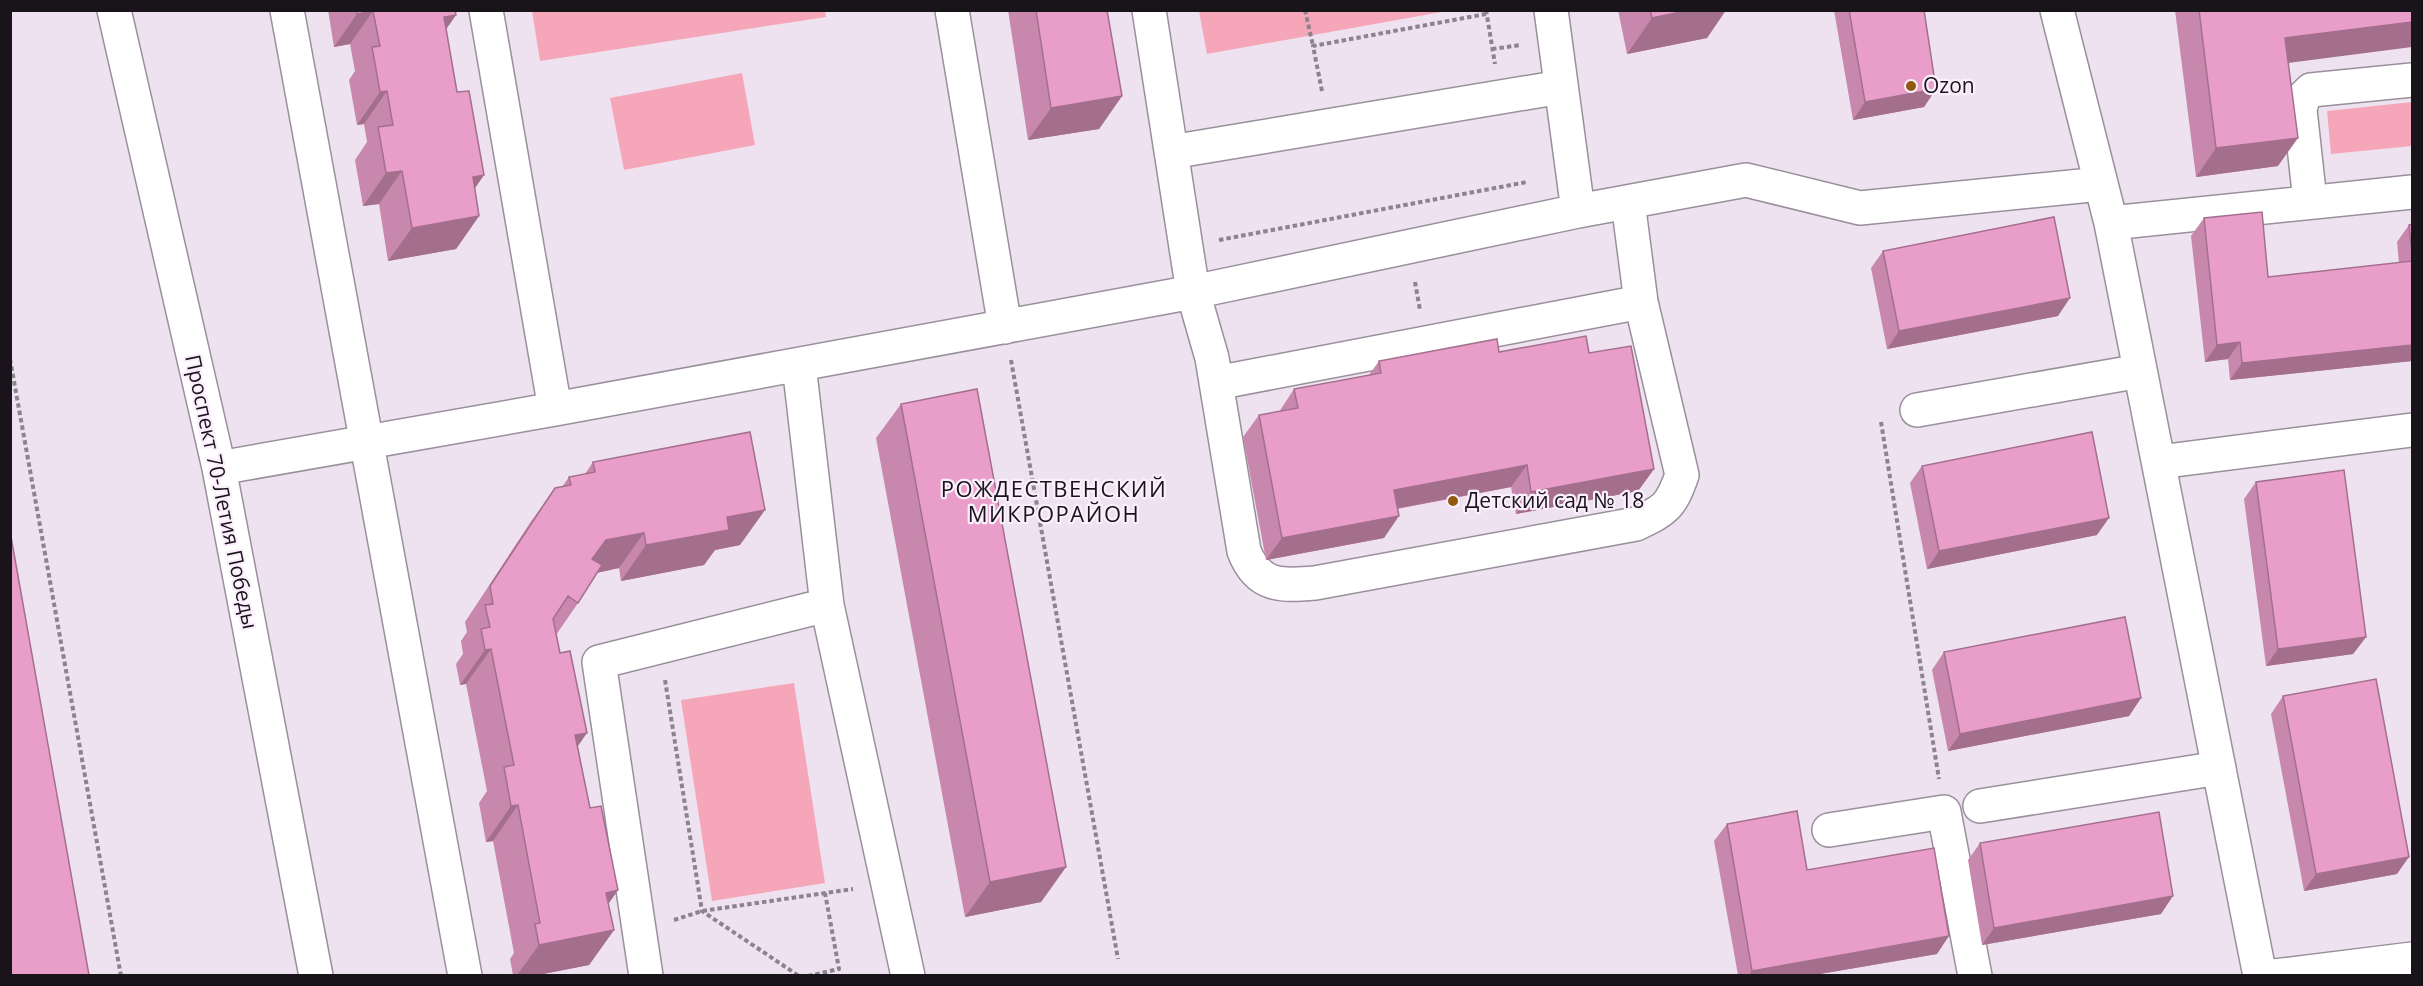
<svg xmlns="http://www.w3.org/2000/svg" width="2423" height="986" font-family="'Open Sans',sans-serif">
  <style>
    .green { fill: #f5a7b9 }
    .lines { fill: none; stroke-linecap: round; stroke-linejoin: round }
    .minor-casing { stroke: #9a8f9c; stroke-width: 36 }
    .path { stroke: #8b838d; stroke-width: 4; stroke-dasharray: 4.5 3; stroke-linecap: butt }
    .minor { stroke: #fff; stroke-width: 33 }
    .wall { fill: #c888ae }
    .shaded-wall { fill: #a36f8d }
    .building { fill: #e99eca; stroke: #a36f8d; stroke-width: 1.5 }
    .poi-dot { fill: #90590f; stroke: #fceffd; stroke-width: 2 }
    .labels { text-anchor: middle; stroke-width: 4.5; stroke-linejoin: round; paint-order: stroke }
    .poi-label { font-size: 21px; fill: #181419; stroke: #fceffd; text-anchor: start }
    .street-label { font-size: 21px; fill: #181419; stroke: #fceffd }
    .neighbourhood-label { font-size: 22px; letter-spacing: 1.5px; fill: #181419; stroke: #fceffd }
  </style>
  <rect width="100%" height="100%" fill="#eee2f0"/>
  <path class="green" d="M 825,11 L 826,17 L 540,61 L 532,11 Z
    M 1199,11 L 1199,10 L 1447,11 L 1207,54 Z
    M 742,73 L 755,145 L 624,170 L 610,98 Z
    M 2412,102 L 2412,146 L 2331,154 L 2327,111 Z
    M 794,683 L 825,883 L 712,901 L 681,700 Z"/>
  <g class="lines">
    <g class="minor-casing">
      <path id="minor" d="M 114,10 L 219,468 L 316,976
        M 287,10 L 465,976
        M 486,10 L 555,409
        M 952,10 L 1005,327
        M 1149,10 L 1193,292 L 1212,358 L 1244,551 C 1258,587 1281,586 1315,583 L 1636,524 C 1666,510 1671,506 1682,475 L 1641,302 L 1628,202
        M 1551,10 L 1578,211
        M 2057,10 L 2111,223 L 2260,976
        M 1171,152 L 1561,87
        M 2310,201 L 2300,110 L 2303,98 L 2311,90 L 2412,80
        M 2111,223 L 2412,192
        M 799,365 L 827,605
        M 1216,383 L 1641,302
        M 1917,410 L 2140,371
        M 2159,462 L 2412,430
        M 219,468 L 555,409 L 1193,292 L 1578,211 L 1746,180 L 1860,208 L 2101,184
        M 1980,806 L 2219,768
        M 1829,830 L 1944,812 L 1975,976
        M 646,976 L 599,662 L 827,605 L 908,976
        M 2274,976 L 2412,959"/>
    </g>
    <path class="path" d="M 1305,10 L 1313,46
      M 1486,10 L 1495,64
      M 1492,49 L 1521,45
      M 1322,91 L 1313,46 L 1486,14
      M 1219,240 L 1527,182
      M 1415,282 L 1420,310
      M 10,359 L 121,976
      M 1011,360 L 1118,959
      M 1881,422 L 1939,779
      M 665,680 L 702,911 L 799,976
      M 674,920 L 702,911 L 853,889
      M 808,976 L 839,969 L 825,893"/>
    <use href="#minor" class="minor"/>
  </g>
  <path class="wall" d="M 328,10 L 455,10 L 456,15 L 446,29 L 457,92 L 484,175 L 475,188 L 479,216 L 456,249 L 388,261 L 379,204 L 363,206 L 355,160 L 367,142 L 364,124 L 357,125 L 349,80 L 355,71 L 350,44 L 334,47 Z
    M 1008,10 L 1107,10 L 1122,96 L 1099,129 L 1028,140 Z
    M 1618,10 L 1726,10 L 1707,38 L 1627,54 Z
    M 1834,10 L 1924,10 L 1936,89 L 1924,107 L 1853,120 Z
    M 2175,10 L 2412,10 L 2288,63 L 2278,166 L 2196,177 Z
    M 2204,218 L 2268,277 L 2399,263 L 2397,242 L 2409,225 L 2412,224 L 2412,361 L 2230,380 L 2228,359 L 2205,362 L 2191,236 Z
    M 1883,251 L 2058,316 L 1887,349 L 1871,268 Z
    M 1499,352 L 1589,353 L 1654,469 L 1638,491 L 1516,514 L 1511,487 L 1397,509 L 1384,538 L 1266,560 L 1243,437 L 1259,415 L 1279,412 L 1294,389 L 1369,375 L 1379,361 Z
    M 901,404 L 1066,867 L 1041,902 L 965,917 L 876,438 Z
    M 593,462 L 740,545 L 715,550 L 704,565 L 621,581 L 619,568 L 597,573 L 578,603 L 556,635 L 590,808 L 618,890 L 608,904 L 614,930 L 589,965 L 538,975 L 513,975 L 510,959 L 514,953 L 493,841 L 486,842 L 479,803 L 487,791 L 466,684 L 460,685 L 456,664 L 463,654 L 461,641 L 467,632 L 465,622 L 530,523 L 555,488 L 562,487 L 569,477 L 585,474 Z
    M 1922,466 L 2097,535 L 1927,569 L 1910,483 Z
    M 2256,482 L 2366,637 L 2353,654 L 2266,666 L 2244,499 Z
    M 1944,652 L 2141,698 L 2129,716 L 1948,751 L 1932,670 Z
    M 2283,696 L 2397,874 L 2304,891 L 2271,714 Z
    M 1727,824 L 1807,870 L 1937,954 L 1814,975 L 1738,975 L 1714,841 Z
    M 1980,843 L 2161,914 L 1982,945 L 1968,860 Z"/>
  <path class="shaded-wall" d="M 1690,10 L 1726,10 L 1707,38 L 1627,54 L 1652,18 Z
    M 373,11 L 350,44 L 334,47 L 357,14 Z
    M 456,15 L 433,48 L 444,17 Z
    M 2412,22 L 2412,47 L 2265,66 L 2285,38 Z
    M 1936,89 L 1924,107 L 1853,120 L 1865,102 Z
    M 387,91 L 364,124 L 357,125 L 380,92 Z
    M 1122,96 L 1099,129 L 1028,140 L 1051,108 Z
    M 2298,138 L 2278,166 L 2196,177 L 2216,148 Z
    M 402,171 L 379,204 L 363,206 L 386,173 Z
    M 484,175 L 461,208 L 473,177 Z
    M 479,216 L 456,249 L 388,261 L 412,228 Z
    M 2070,298 L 2058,316 L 1887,349 L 1899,331 Z
    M 2240,342 L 2228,359 L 2205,362 L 2217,345 Z
    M 2412,345 L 2412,361 L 2230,380 L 2242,363 Z
    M 1527,465 L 1511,487 L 1378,512 L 1394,490 Z
    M 1654,469 L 1638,491 L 1516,514 L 1531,492 Z
    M 765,510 L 740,545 L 715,550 L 704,565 L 621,581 L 646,545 L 727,517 Z
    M 1399,516 L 1384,538 L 1266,560 L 1282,538 Z
    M 2109,518 L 2097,535 L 1927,569 L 1939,551 Z
    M 644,533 L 619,568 L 581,576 L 592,559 L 606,540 Z
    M 2366,637 L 2353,654 L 2266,666 L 2278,649 Z
    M 491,649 L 466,684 L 460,685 L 485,650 Z
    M 2141,698 L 2129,716 L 1948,751 L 1960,734 Z
    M 587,733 L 562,769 L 575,735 Z
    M 518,805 L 493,841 L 486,842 L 511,806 Z
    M 2409,857 L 2397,874 L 2304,891 L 2316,874 Z
    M 1066,867 L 1041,902 L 965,917 L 990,882 Z
    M 618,890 L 593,926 L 606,893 Z
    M 2173,896 L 2161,914 L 1982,945 L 1994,928 Z
    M 614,930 L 589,965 L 538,975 L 517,975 L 539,945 Z
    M 1949,936 L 1937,954 L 1814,975 L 1749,975 L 1752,971 Z"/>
  <path class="building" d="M 357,10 L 455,10 L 456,15 L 444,17 L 457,92 L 469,91 L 484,175 L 473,177 L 479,216 L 412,228 L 402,171 L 386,173 L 378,127 L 393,125 L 387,91 L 380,92 L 372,47 L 380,46 L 373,11 L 357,14 Z
    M 1036,10 L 1107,10 L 1122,96 L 1051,108 Z
    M 1650,10 L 1690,10 L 1652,18 Z
    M 1849,10 L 1924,10 L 1936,89 L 1865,102 Z
    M 2199,10 L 2412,10 L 2412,22 L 2285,38 L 2298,138 L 2216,148 Z
    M 2262,212 L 2268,277 L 2412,261 L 2412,345 L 2242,363 L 2240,342 L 2217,345 L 2204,218 Z
    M 2054,217 L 2070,298 L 1899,331 L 1883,251 Z
    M 2412,224 L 2412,254 L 2409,225 Z
    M 1586,336 L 1589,353 L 1631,346 L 1654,469 L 1531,492 L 1527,465 L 1394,490 L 1399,516 L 1282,538 L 1259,415 L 1298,408 L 1294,389 L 1381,373 L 1379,361 L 1497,339 L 1499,352 Z
    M 977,389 L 1066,867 L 990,882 L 901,404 Z
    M 750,432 L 765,510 L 727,517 L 729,530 L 646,545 L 644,533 L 606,540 L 592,559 L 602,565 L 578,603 L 568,596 L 553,619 L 560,653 L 570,651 L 587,733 L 575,735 L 590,808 L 601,806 L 618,890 L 606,893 L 614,930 L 539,945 L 535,924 L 540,923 L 518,805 L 511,806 L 504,767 L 514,765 L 491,649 L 485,650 L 481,629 L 490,627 L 485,605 L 493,604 L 490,586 L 555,488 L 571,485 L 569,477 L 595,472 L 593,462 Z
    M 2092,432 L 2109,518 L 1939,551 L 1922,466 Z
    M 2344,470 L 2366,637 L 2278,649 L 2256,482 Z
    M 10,531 L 89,975 L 10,975 Z
    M 2125,617 L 2141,698 L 1960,734 L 1944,652 Z
    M 2376,679 L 2409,857 L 2316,874 L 2283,696 Z
    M 1797,811 L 1807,870 L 1934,848 L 1949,936 L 1752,971 L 1727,824 Z
    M 2159,812 L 2173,896 L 1994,928 L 1980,843 Z"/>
  <g class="poi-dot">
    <circle cx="1911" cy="86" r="6"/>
    <circle cx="1453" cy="501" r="6"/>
  </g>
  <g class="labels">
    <g class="poi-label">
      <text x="1923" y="93">Ozon</text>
      <text x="1465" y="508">Детский сад № 18</text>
    </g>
    <g class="street-label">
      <text transform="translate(221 492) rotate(78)" y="7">Проспект 70-Летия Победы</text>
    </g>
    <g class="neighbourhood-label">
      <text x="1054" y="497">РОЖДЕСТВЕНСКИЙ<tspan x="1054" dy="25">МИКРОРАЙОН</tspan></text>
    </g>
  </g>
  <rect width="2423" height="986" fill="none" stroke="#181419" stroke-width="24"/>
</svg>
